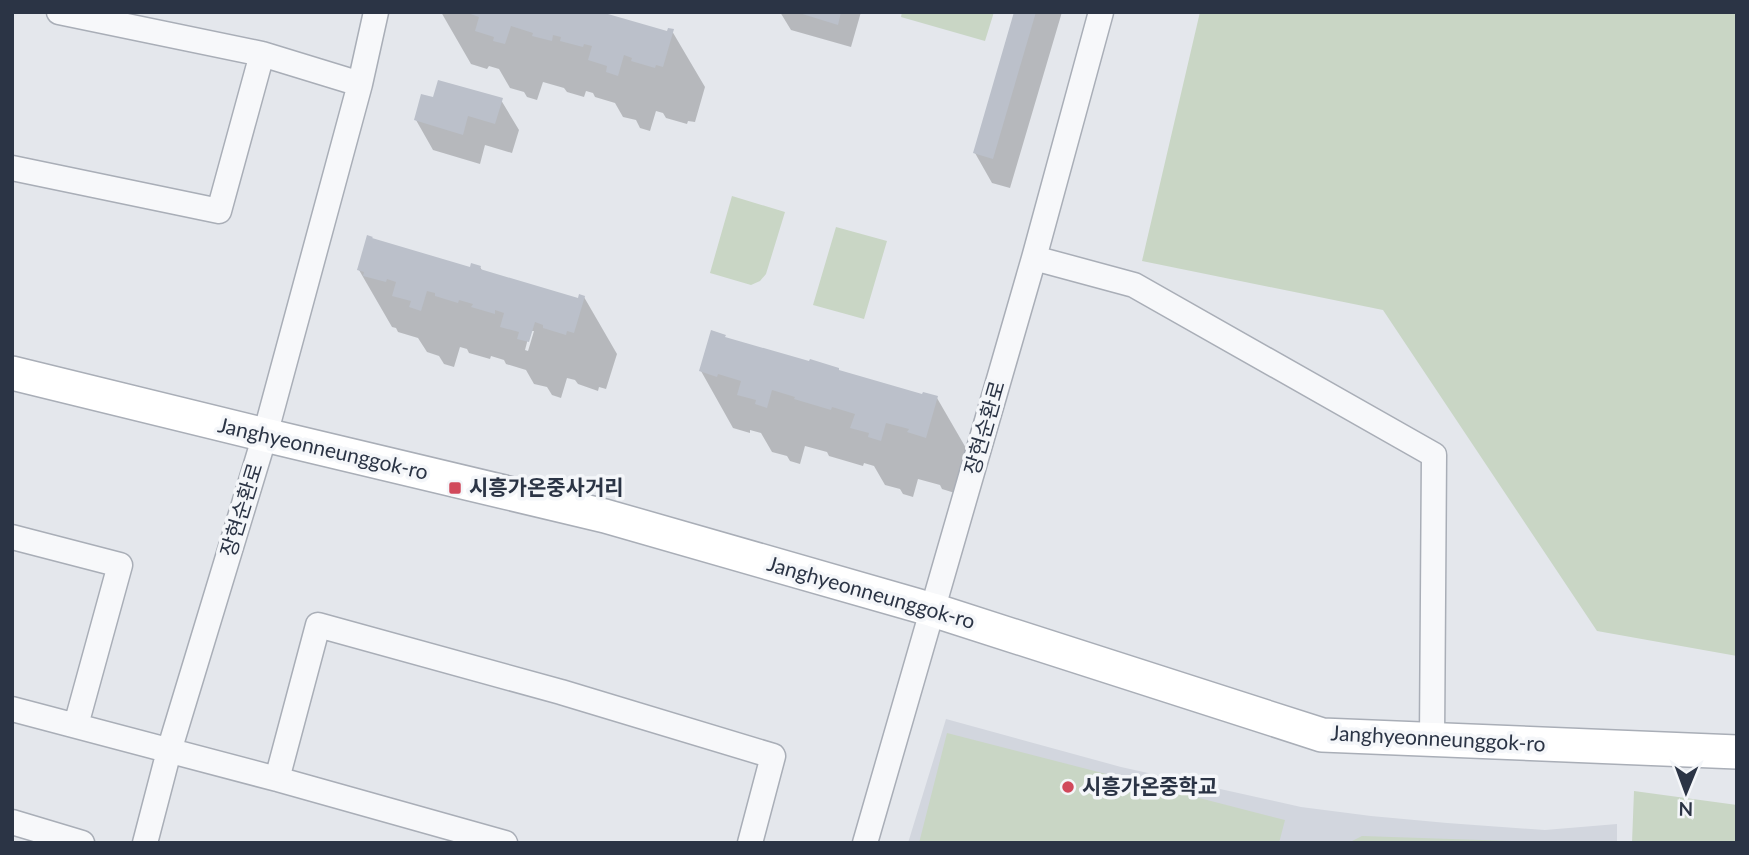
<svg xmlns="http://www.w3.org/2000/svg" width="1749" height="855" font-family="Lato,'Noto Sans KR',sans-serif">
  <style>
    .built { fill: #d2d6de }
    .green { fill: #c9d6c5 }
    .shadow { fill: #0003; fill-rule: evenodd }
    .building { fill: #bbc0ca }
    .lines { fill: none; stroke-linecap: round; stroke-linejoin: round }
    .minor-casing { stroke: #a9aeb7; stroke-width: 27 }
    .secondary-casing { stroke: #a9aeb7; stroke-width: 36 }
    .minor { stroke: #f7f8fa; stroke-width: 24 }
    .secondary { stroke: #fff; stroke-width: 33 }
    .poi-dot { fill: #d1495b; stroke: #f4f6f9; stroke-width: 2.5 }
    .labels { text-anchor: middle; stroke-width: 7; stroke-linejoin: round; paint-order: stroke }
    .street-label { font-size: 21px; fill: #2b3445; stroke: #f4f6f9 }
    .poi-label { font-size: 21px; font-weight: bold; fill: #2b3445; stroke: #f4f6f9; text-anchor: start }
  </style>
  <rect width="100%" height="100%" fill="#e4e7ec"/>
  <path class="built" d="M 946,719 L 1121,767 L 1301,807 L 1371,816 L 1447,823 L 1545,830 L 1617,824 L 1617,843 L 908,843 Z"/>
  <path class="green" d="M 902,12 L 994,12 L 985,41 L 901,17 Z
    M 1200,12 L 1737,12 L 1737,656 L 1597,631 L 1383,310 L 1142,261 Z
    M 732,196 L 785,212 L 766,274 L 760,281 L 751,285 L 710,273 Z
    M 836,227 L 887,241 L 864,319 L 813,305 Z
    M 947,733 L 1285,820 L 1279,843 L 919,843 Z
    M 1634,791 L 1737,805 L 1737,843 L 1632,843 Z
    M 1362,836 L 1569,843 L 1348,843 Z"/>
  <path class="shadow" d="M 441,12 L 594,12 L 668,33 L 672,31 L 705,87 L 695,122 L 688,121 L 687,124 L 666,118 L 663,113 L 656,111 L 650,131 L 640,128 L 636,120 L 623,117 L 615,103 L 595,97 L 593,93 L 586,91 L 584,97 L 567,92 L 564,88 L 543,82 L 537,100 L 527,97 L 524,92 L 510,88 L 499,69 L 489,66 L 487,69 L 471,64 Z
    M 780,12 L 861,12 L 851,47 L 791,30 Z
    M 1016,12 L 1062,12 L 1010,188 L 992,183 L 975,153 Z
    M 434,99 L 501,100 L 519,130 L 512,153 L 485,145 L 480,164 L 433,150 L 416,120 Z
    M 480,267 L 483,272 L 579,300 L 584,297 L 617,354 L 606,389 L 599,387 L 598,391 L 578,384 L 575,380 L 567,378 L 561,398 L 552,395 L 547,387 L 534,384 L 526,370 L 506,364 L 504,360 L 491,356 L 490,359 L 469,353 L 467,349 L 460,347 L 454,367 L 444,364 L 439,356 L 427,352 L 418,338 L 398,332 L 396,328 L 392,327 L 359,270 ZM 530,331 L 534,331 L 528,351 L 525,350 Z
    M 726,339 L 923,396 L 937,398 L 970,455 L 958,494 L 942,489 L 940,485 L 918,479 L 913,497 L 903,494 L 900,489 L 885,485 L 874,466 L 864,463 L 863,466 L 829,456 L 827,452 L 805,446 L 800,464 L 790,461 L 787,456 L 772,452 L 761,433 L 750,430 L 750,433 L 733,428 L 701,371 Z"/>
  <path class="building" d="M 465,12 L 601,12 L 667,31 L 668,28 L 674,29 L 663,67 L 656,65 L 655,68 L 631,61 L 632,58 L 624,55 L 618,76 L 606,72 L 607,66 L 588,60 L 592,46 L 584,44 L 583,47 L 560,41 L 561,37 L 553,35 L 552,41 L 532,36 L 533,33 L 511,26 L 505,44 L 493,41 L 494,37 L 475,31 L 479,17 Z
    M 796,12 L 841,12 L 838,25 Z
    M 1014,12 L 1036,12 L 993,159 L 973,153 Z
    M 438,80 L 503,98 L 495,124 L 468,116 L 463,135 L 414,120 L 421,94 L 433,97 Z
    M 367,235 L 373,237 L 372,238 L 470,267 L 471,263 L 481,266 L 480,269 L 578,298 L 579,294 L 585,296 L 574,333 L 567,331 L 566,335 L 543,328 L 543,325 L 535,322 L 529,342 L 517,339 L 519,332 L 500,327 L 504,313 L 495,310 L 495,314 L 471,307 L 473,304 L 459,300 L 458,303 L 435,296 L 435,293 L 427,291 L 421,311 L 409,307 L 411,301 L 392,296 L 396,282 L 387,279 L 386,282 L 363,276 L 364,272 L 357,270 Z
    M 711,330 L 726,335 L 725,337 L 809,361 L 810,359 L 839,368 L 839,370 L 922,394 L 923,392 L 938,396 L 926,438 L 907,432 L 909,429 L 886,423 L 881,441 L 868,437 L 869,433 L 850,428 L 855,414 L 832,407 L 831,410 L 794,399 L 795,397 L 772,390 L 767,408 L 755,404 L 756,400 L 737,395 L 741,381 L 718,374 L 717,377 L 699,371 Z"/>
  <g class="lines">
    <g class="minor-casing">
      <path id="minor" d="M 59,12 L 262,54 L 360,84
        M 12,168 L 219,211 L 262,54
        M 1034,258 L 1134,285 L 1434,455 L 1432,740
        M 12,537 L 120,565 L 76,725
        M 12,709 L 277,779 L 505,843
        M 277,779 L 318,625 L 561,692 L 773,756 L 750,843
        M 12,822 L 82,843
        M 145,843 L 169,751 L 265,435 L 360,84 L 376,12
        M 865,843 L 1034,258 L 1101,12"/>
    </g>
    <g class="secondary-casing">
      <path id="secondary" d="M 12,373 L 265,435 L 605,516 L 933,610 L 1322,735 L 1737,752"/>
    </g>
    <use href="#minor" class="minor"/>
    <use href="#secondary" class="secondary"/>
  </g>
  <g class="poi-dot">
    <rect x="448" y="481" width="14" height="14" rx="3.5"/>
    <circle cx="1068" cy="787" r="7"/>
  </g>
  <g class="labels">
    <g class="street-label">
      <text transform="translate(985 428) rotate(-74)" y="7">장현순환로</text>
      <text transform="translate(323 449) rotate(13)" y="7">Janghyeonneunggok-ro</text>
      <text transform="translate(242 510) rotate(-73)" y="7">장현순환로</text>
      <text transform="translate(871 593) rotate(16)" y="7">Janghyeonneunggok-ro</text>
      <text transform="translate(1438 739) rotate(3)" y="7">Janghyeonneunggok-ro</text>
    </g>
    <g class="poi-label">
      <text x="469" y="495">시흥가온중사거리</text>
      <text x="1082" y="794">시흥가온중학교</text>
    </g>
  </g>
  <rect width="1749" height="855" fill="none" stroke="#2b3445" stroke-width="28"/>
  <g transform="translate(1686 792) rotate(181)" stroke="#f4f6f9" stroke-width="5" paint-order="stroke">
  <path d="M0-5L12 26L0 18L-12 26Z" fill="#2b3445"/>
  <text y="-10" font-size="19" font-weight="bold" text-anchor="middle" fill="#2b3445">N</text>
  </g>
</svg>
